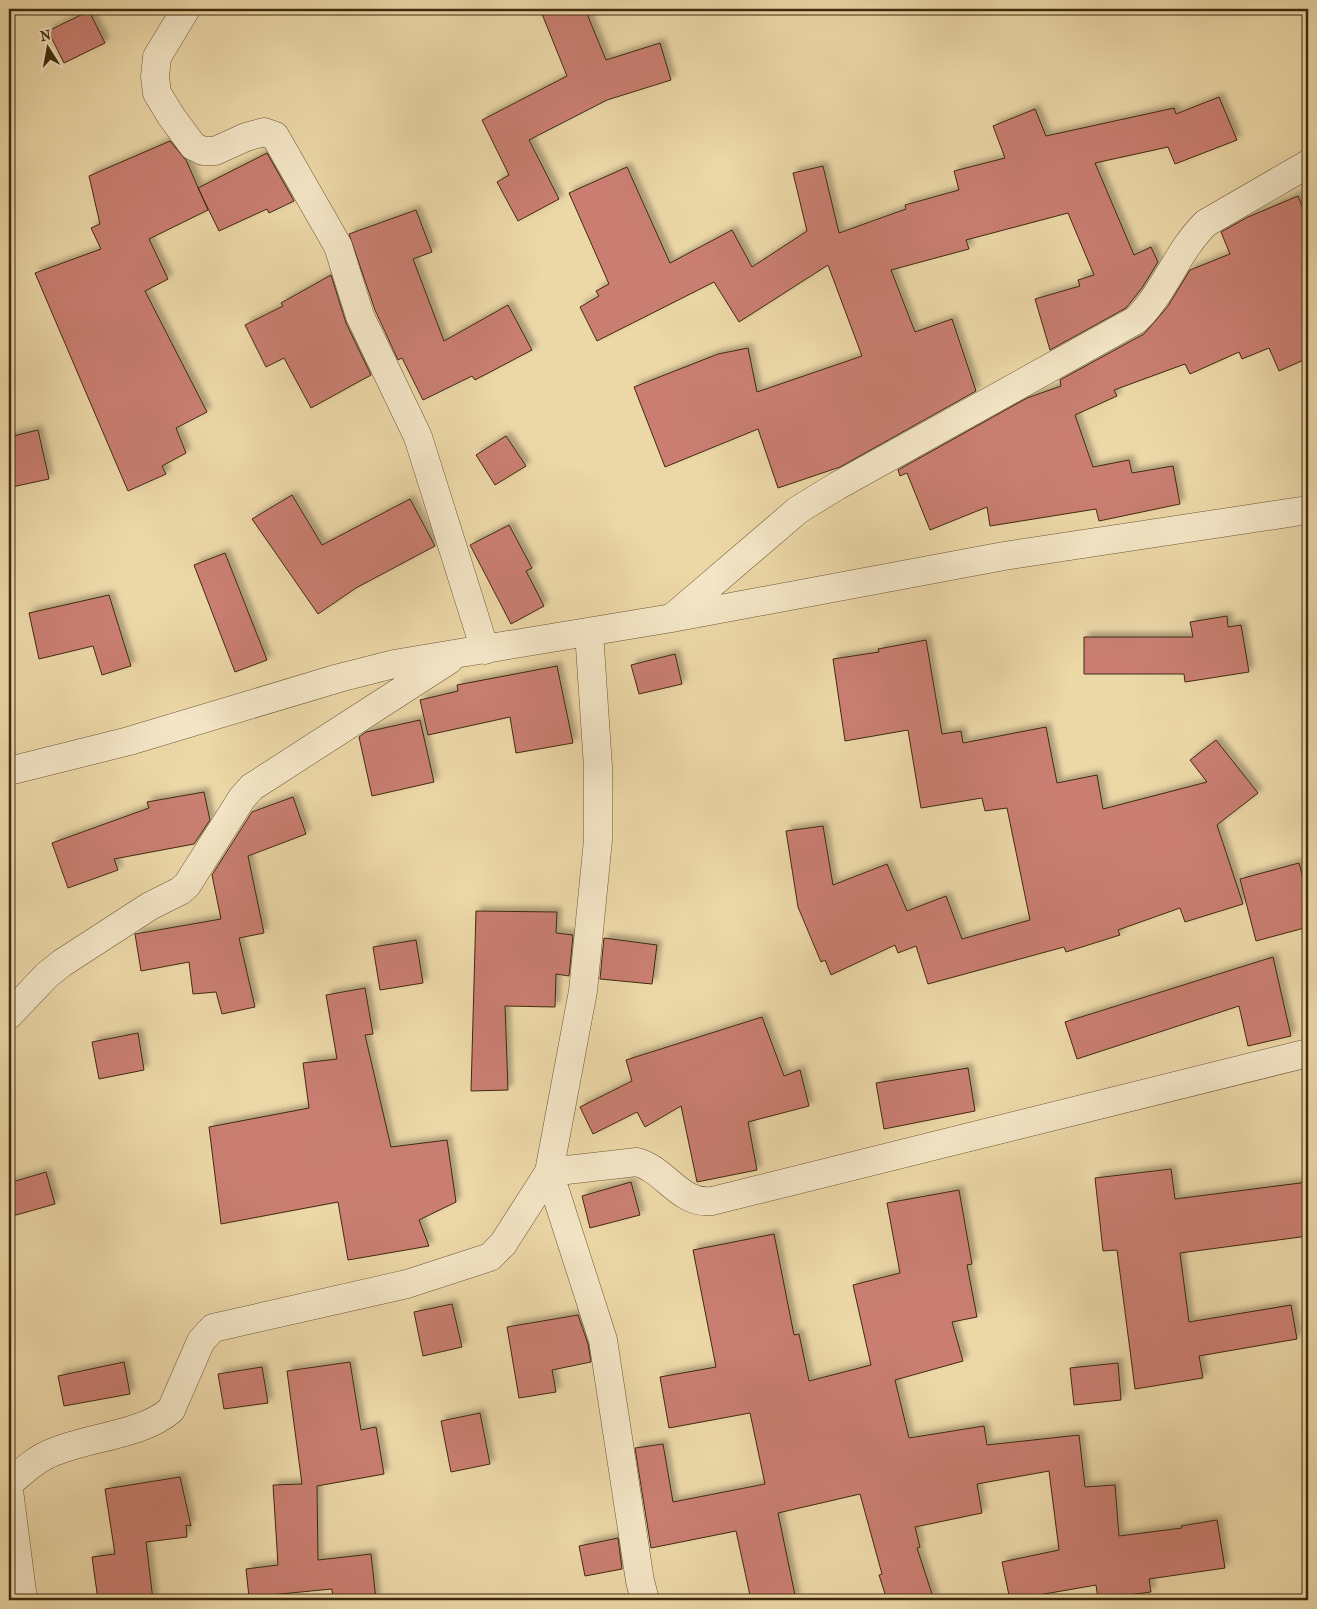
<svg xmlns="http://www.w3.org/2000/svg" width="1317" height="1609" font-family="'IM FELL French Canon',serif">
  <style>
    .building { fill: #c97e71; stroke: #402b0e; filter: url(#shadow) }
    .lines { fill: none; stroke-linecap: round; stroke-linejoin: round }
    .street-casing { stroke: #6b5634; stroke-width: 29 }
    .street { stroke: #f3e5c6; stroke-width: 28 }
  </style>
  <defs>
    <filter id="shadow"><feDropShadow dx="4.5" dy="-4.5" stdDeviation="2.5" flood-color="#0004"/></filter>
  </defs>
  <rect width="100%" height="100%" fill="#ecd7a7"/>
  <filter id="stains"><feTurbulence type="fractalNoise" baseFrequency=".004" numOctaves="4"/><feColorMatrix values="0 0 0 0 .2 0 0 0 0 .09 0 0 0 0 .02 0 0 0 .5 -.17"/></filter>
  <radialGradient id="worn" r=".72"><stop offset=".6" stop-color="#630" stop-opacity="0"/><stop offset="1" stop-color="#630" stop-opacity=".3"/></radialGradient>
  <path class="building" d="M 540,9 L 585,9 L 606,60 L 660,43 L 671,80 L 607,100 L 529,140 L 559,199 L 518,221 L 497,182 L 509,175 L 482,120 L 567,76 Z
    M 89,11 L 105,43 L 64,63 L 48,31 Z
    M 1219,97 L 1237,140 L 1175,164 L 1168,147 L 1095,163 L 1134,255 L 1151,247 L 1158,262 L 1142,288 L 1126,308 L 1050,350 L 1035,299 L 1080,286 L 1078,280 L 1094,275 L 1068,213 L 966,240 L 969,249 L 891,270 L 915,332 L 952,319 L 976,391 L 840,467 L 778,488 L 758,429 L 665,467 L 634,387 L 718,354 L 748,348 L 757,392 L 862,356 L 828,265 L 739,322 L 714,282 L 597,341 L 580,307 L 599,296 L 596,291 L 609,284 L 569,193 L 627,167 L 670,263 L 732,230 L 752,267 L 807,231 L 793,173 L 823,166 L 839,233 L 906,209 L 905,205 L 959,190 L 954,171 L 1005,158 L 993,126 L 1035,109 L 1046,136 L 1174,108 L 1176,114 Z
    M 170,141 L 186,160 L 208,210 L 149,239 L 168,279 L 145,291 L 207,412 L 176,428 L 186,453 L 162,466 L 166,474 L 128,491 L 35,273 L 101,249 L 91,228 L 100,224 L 89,176 Z
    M 267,153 L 294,201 L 269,213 L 267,209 L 219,231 L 198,188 Z
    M 1298,196 L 1308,221 L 1308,358 L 1279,371 L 1269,348 L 1242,359 L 1239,352 L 1190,374 L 1185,364 L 1114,390 L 1117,396 L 1075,415 L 1093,467 L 1129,460 L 1132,473 L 1173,466 L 1180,504 L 1099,521 L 1096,509 L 990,526 L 987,507 L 930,530 L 907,473 L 900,476 L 898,470 L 1027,398 L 1061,386 L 1060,380 L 1144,334 L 1168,306 L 1190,270 L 1230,254 L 1221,232 L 1248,217 Z
    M 416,210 L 432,252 L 413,259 L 444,341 L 508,305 L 532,350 L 475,380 L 472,376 L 423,400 L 402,358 L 398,360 L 375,310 L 349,234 Z
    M 331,275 L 346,323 L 371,375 L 311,408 L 284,358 L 266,367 L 245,325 L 283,306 L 281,303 Z
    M 38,430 L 49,479 L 12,487 L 9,471 L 9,437 Z
    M 506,436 L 526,466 L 495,485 L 476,455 Z
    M 292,495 L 322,545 L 410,499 L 435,546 L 356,588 L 318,614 L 252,519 Z
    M 509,525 L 532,568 L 526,571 L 544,606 L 511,624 L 470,545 Z
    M 225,553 L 267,660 L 235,672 L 194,565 Z
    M 109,595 L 131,666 L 102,675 L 93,646 L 39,659 L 29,613 Z
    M 1227,616 L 1228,627 L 1241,625 L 1249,672 L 1185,682 L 1184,674 L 1084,674 L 1084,637 L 1193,637 L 1190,622 Z
    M 926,640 L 942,734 L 961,731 L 963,743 L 1046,727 L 1057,783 L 1097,775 L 1103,809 L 1207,782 L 1190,760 L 1216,740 L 1258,793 L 1217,825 L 1243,904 L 1185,922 L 1180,908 L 1118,930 L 1120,935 L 1066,952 L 1064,947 L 928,984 L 916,946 L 898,953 L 895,945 L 831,975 L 825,960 L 821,962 L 798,907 L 786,831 L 823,826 L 833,885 L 887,864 L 907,911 L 946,896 L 962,939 L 1030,920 L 1007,808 L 985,811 L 982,798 L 921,808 L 908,730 L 845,741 L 833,659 L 879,652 L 878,649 Z
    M 675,654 L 682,684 L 639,694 L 631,665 Z
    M 557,666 L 573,743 L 516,753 L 510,717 L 428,735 L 420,700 L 458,691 L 457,685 Z
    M 420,720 L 434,782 L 372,796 L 359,737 L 366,732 Z
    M 204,792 L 210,820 L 194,844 L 114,859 L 118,870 L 68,888 L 52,843 L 149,808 L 147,802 Z
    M 293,797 L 306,834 L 248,856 L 264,933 L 239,938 L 255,1007 L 222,1014 L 216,992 L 193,994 L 189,962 L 141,971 L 135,934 L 221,919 L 212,875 L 252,812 Z
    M 1299,863 L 1308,897 L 1308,927 L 1256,941 L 1240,879 Z
    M 476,911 L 557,912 L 556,933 L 573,935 L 569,976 L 556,974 L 555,1007 L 505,1006 L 508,1090 L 471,1091 Z
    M 604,938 L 657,945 L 652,984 L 600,979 Z
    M 416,940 L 423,983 L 380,990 L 373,947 Z
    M 1273,957 L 1291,1036 L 1248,1046 L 1239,1006 L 1077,1059 L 1065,1022 Z
    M 365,988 L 373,1034 L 365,1035 L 391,1147 L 447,1140 L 456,1202 L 419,1220 L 429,1246 L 348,1260 L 338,1202 L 221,1224 L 209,1127 L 309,1108 L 303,1063 L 337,1059 L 326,995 Z
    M 762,1017 L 784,1076 L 800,1070 L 809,1106 L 748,1122 L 757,1170 L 697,1182 L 681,1106 L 645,1127 L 637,1112 L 593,1134 L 580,1107 L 632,1081 L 626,1060 Z
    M 138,1033 L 144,1070 L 99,1079 L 92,1042 Z
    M 968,1068 L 975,1111 L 884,1129 L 876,1083 Z
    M 1171,1169 L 1175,1199 L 1308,1182 L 1308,1236 L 1180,1253 L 1189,1322 L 1291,1305 L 1297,1339 L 1199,1356 L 1203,1378 L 1135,1389 L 1117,1250 L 1103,1251 L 1095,1178 Z
    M 46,1172 L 55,1204 L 9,1217 L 9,1183 Z
    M 631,1182 L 640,1215 L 590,1228 L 582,1196 Z
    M 959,1190 L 972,1264 L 967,1265 L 977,1317 L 952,1322 L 963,1361 L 895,1380 L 909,1438 L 984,1426 L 987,1445 L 1079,1435 L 1085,1487 L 1115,1485 L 1119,1536 L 1182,1528 L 1181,1526 L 1217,1520 L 1225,1568 L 1149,1579 L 1151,1592 L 1098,1599 L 1096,1585 L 1010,1600 L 1002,1562 L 1059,1550 L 1049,1471 L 977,1484 L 982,1513 L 915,1527 L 920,1547 L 917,1548 L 934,1600 L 887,1600 L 879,1575 L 882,1574 L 860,1494 L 778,1513 L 796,1600 L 751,1600 L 736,1531 L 651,1548 L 635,1448 L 663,1444 L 673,1502 L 765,1484 L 750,1413 L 669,1428 L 660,1377 L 716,1367 L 693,1250 L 774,1234 L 794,1335 L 799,1334 L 809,1381 L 871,1365 L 853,1285 L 900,1273 L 887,1203 Z
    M 452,1304 L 462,1347 L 423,1356 L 414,1312 Z
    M 578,1315 L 588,1344 L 591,1362 L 552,1370 L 556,1392 L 519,1398 L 507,1327 Z
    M 124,1362 L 130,1394 L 64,1406 L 58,1376 Z
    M 350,1362 L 361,1430 L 376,1427 L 384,1474 L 317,1486 L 318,1560 L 371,1554 L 376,1600 L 333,1600 L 332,1589 L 249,1597 L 246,1569 L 278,1565 L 273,1485 L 302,1484 L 287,1371 Z
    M 1118,1363 L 1121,1400 L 1074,1405 L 1070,1368 Z
    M 262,1367 L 268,1403 L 224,1409 L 218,1374 Z
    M 480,1413 L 490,1464 L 451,1472 L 441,1421 Z
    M 180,1477 L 191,1526 L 186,1525 L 187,1537 L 146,1542 L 153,1600 L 98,1600 L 92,1557 L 115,1554 L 105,1489 Z
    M 618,1538 L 622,1569 L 585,1576 L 579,1546 Z"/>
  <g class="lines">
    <g class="street-casing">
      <path id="street" d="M 186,9 L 157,57 L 155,77 L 157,93 L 171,116 L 193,146 L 203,151 L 215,151 L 246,137 L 264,132 L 275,136 L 338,246 L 360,316 L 418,437 L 485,650
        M 673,617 L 798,510 L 837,486 L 1136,320 C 1165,292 1177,251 1206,223 L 1308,164
        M 9,771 L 129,741 L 339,678 L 394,664 L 672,618 L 1004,556 L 1308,510
        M 9,1015 L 47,975 L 62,963 L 150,906 L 180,891 L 187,885 L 242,798 L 252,787 L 449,660
        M 549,1172 L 637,1162 C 666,1170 680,1205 712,1201 L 1308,1053
        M 549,1172 L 603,1340 L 640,1581 L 645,1600
        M 9,1483 C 22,1473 34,1460 49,1454 C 85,1437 141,1436 171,1410 L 201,1341 L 213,1328 L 407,1284 L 490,1257 L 503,1244 L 549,1172 L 583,991 L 598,840 L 598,767 L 589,632
        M 9,1490 L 23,1600"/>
    </g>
    <use href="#street" class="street"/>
  </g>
  <rect width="1317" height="1609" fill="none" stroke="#ecd7a7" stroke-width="30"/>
  <rect x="10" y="10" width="1297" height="1589" fill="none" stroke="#402b0e" stroke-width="2.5"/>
  <rect x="15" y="15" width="1287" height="1579" fill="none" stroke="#402b0e"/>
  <g transform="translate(48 48) rotate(349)" stroke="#f3e5c6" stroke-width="4" paint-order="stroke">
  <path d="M0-4L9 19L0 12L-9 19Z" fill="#402b0e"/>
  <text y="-8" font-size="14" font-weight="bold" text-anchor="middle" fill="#402b0e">N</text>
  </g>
  <rect width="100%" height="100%" filter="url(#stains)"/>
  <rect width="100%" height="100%" fill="url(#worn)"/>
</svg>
